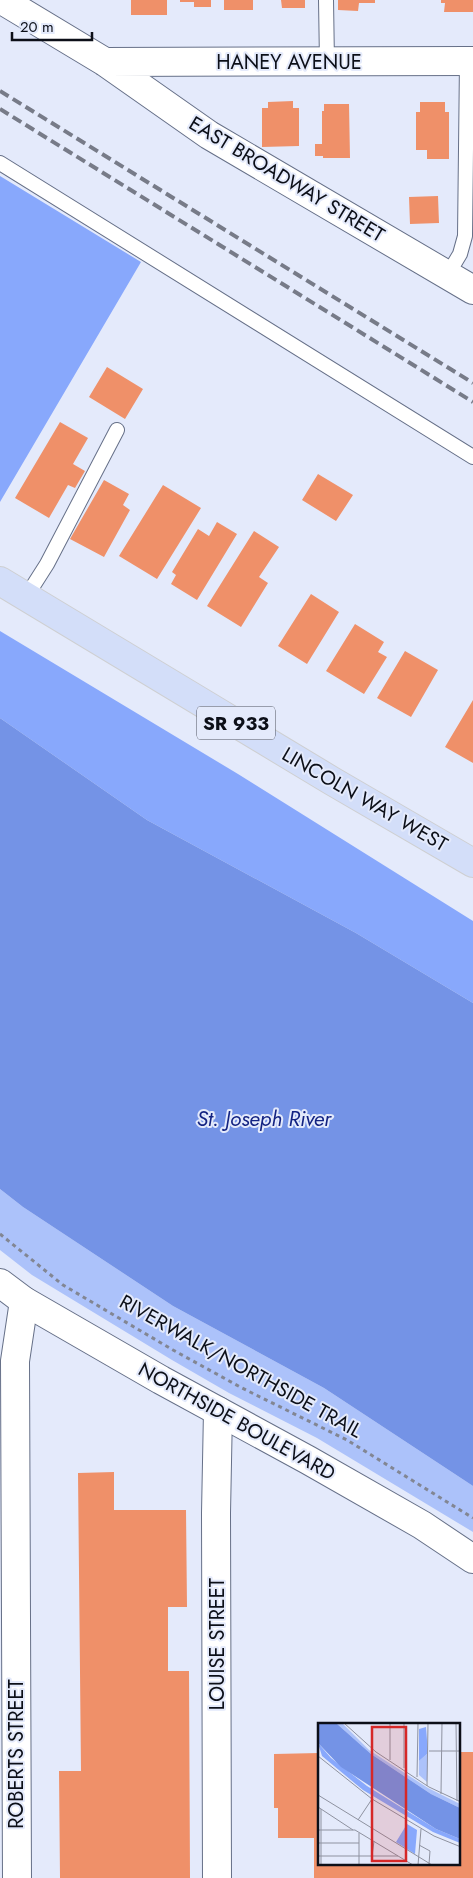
<svg xmlns="http://www.w3.org/2000/svg" width="473" height="1878" font-family="Jost,sans-serif">
  <style>
    .green { fill: #acc2fa }
    .forest { fill: #88a8fc }
    .water { fill: #7493e6 }
    .building { fill: #ef9069 }
    .lines { fill: none; stroke-linecap: round; stroke-linejoin: round }
    .lane-casing { stroke: #667088; stroke-width: 16 }
    .street-casing { stroke: #667088; stroke-width: 30 }
    .secondary-casing { stroke: #667088; stroke-width: 30 }
    .primary-casing { stroke: #cecfd1; stroke-width: 30 }
    .path { stroke: #828693; stroke-width: 3; stroke-dasharray: 4 4; stroke-linecap: butt }
    .lane { stroke: #fff; stroke-width: 14 }
    .street { stroke: #fff; stroke-width: 28 }
    .secondary { stroke: #fff; stroke-width: 28 }
    .primary { stroke: #d3def9; stroke-width: 28 }
    .rail { stroke: #777b88; stroke-width: 4; stroke-dasharray: 10 5; stroke-linecap: butt }
    .labels { text-anchor: middle; stroke-width: 4; stroke-linejoin: round; paint-order: stroke }
    .shield { fill: #e4eafb; stroke: #4d515c; stroke-width: 1 }
    .shield-label { font-size: 19px; font-weight: bold; fill: #0c0f18 }
    .street-label { font-size: 20px; fill: #0c0f18; stroke: #e4eafb }
    .water-label { font-size: 21px; font-style: italic; fill: #132382; stroke: #e4eafb }
    .inset-road { fill: none; stroke: #8e92a0; stroke-width: 1 }
    .view { fill: #d62828; fill-opacity: 0.15; stroke: #d62828; stroke-width: 2.5 }
    .inset-edge { fill: none; stroke: #0c0f18; stroke-width: 2.5 }
  </style>
  <rect width="100%" height="100%" fill="#e4eafb"/>
  <path class="green" d="M 0,1189 L 23,1207 L 173,1306 L 324,1388 L 473,1486 L 473,1532 L 317,1438 L 229,1393 L 172,1360 L 32,1275 L 0,1250 Z"/>
  <path class="forest" d="M 0,176 L 141,262 L 0,502 Z
    M 0,631 L 238,774 L 473,921 L 473,1003 L 356,933 L 147,820 L 0,718 Z"/>
  <path class="water" d="M 0,718 L 147,820 L 356,933 L 473,1003 L 473,1486 L 324,1388 L 173,1306 L 23,1207 L 0,1189 Z"/>
  <path class="building" d="M 131,0 L 167,0 L 167,15 L 131,15 Z
    M 180,0 L 211,0 L 211,7 L 194,7 L 194,2 L 180,2 Z
    M 224,0 L 253,0 L 253,10 L 224,10 Z
    M 281,0 L 305,0 L 305,8 L 282,8 Z
    M 338,0 L 375,0 L 375,3 L 359,3 L 358,11 L 338,10 Z
    M 441,0 L 473,0 L 473,12 L 444,12 L 445,3 L 441,3 Z
    M 293,101 L 293,108 L 299,108 L 299,146 L 262,147 L 262,108 L 268,108 L 268,102 Z
    M 420,102 L 445,102 L 445,112 L 449,112 L 449,159 L 427,159 L 427,150 L 416,150 L 416,112 L 420,112 Z
    M 324,104 L 349,104 L 350,158 L 323,158 L 323,156 L 315,156 L 315,144 L 322,144 L 322,111 L 324,111 Z
    M 438,196 L 439,223 L 410,224 L 409,197 Z
    M 107,367 L 143,389 L 125,419 L 89,397 Z
    M 60,422 L 88,438 L 73,464 L 85,471 L 75,488 L 68,485 L 49,518 L 15,498 Z
    M 318,474 L 353,495 L 336,521 L 302,500 Z
    M 104,480 L 129,494 L 123,505 L 130,510 L 104,557 L 70,539 Z
    M 163,485 L 201,508 L 157,579 L 119,556 Z
    M 217,522 L 237,534 L 197,600 L 171,584 L 176,575 L 172,572 L 198,529 L 209,536 Z
    M 254,531 L 279,547 L 259,577 L 268,583 L 241,627 L 207,606 Z
    M 311,594 L 339,612 L 307,664 L 278,646 Z
    M 355,624 L 384,642 L 378,652 L 387,657 L 364,694 L 326,671 Z
    M 405,651 L 438,670 L 411,717 L 377,698 Z
    M 473,700 L 473,763 L 445,747 Z
    M 114,1472 L 114,1510 L 186,1510 L 187,1607 L 168,1607 L 168,1671 L 189,1671 L 190,1878 L 60,1878 L 59,1771 L 81,1771 L 78,1473 Z
    M 459,1752 L 473,1752 L 473,1878 L 314,1878 L 314,1838 L 278,1838 L 278,1808 L 274,1808 L 274,1754 L 319,1753 L 319,1864 L 459,1864 Z"/>
  <g class="lines">
    <g class="lane-casing">
      <path id="lane" d="M 326,0 L 327,62
        M 0,163 L 473,457
        M 448,274 L 460,254 L 465,236 L 467,61
        M 26,597 L 47,564 L 117,430"/>
    </g>
    <g class="street-casing">
      <path id="street" d="M 2,0 L 105,62 L 209,135 L 473,290
        M 105,62 L 473,61
        M 17,1878 L 15,1361 L 24,1301
        M 217,1878 L 216,1513 L 218,1411"/>
    </g>
    <g class="secondary-casing">
      <path id="secondary" d="M 0,1283 L 24,1301 L 161,1380 L 308,1460 L 422,1525 L 473,1559"/>
    </g>
    <g class="primary-casing">
      <path id="primary" d="M 0,581 L 332,781 L 473,863"/>
    </g>
    <path class="path" d="M 0,1234 L 63,1285 L 173,1350 L 242,1388 L 347,1440 L 473,1518"/>
    <use href="#lane" class="lane"/>
    <use href="#street" class="street"/>
    <use href="#secondary" class="secondary"/>
    <use href="#primary" class="primary"/>
    <path class="rail" d="M 0,91 L 473,383
      M 0,109 L 473,402"/>
  </g>
  <g class="labels">
    <rect class="shield" x="197" y="706.5" width="78" height="33" rx="4"/>
    <g class="shield-label">
      <text x="236" y="730">SR 933</text>
    </g>
    <g class="street-label">
      <text x="289" y="69">HANEY AVENUE</text>
      <text transform="translate(287 179) rotate(31)" y="7">EAST BROADWAY STREET</text>
      <text transform="translate(365 799) rotate(30)" y="7">LINCOLN WAY WEST</text>
      <text transform="translate(241 1366) rotate(29)" y="7">RIVERWALK/NORTHSIDE TRAIL</text>
      <text transform="translate(237 1421) rotate(29)" y="7">NORTHSIDE BOULEVARD</text>
      <text transform="translate(217 1644) rotate(-90)" y="7">LOUISE STREET</text>
      <text transform="translate(16 1754) rotate(-90)" y="7">ROBERTS STREET</text>
    </g>
    <g class="water-label">
      <text x="264" y="1126">St. Joseph River</text>
    </g>
  </g>
  <g transform="translate(318 1723)">
    <rect width="142" height="142" fill="#e4eafb"/>
    <path d="M 18,0 L 24,0 L 51,27 L 110,65 L 142,81 L 142,85 L 113,71 L 53,31 ZM 110,30 L 109,59 L 101,52 L 101,38 Z" fill="#acc2fa"/>
    <path d="M 108,4 L 110,30 L 101,38 L 101,6 ZM 0,20 L 13,35 L 49,63 L 118,106 L 142,116 L 142,120 L 115,109 L 45,67 L 4,33 ZM 89,101 L 99,107 L 97,131 L 78,119 Z" fill="#88a8fc"/>
    <path d="M 0,0 L 18,0 L 53,31 L 113,71 L 142,85 L 142,116 L 118,106 L 23,44 L 0,20 Z" fill="#7493e6"/>
    <path class="inset-road" d="M 26,0 L 58,29 L 111,64 L 143,79M 138,0 L 139,78M 111,28 L 143,28M 0,33 L 54,76 L 116,113 L 143,124M 72,37 L 72,0M 86,45 L 86,0M 99,54 L 100,0M 109,63 L 110,0M 123,71 L 124,0M 0,72 L 114,142M 0,84 L 35,107M 3,86 L 3,142M 40,97 L 54,76M 0,107 L 37,107 L 95,142M 41,110 L 41,142M 0,120 L 41,120M 101,122 L 112,128 L 111,141M 0,133 L 80,133M 54,133 L 56,118M 100,142 L 103,106"/>
    <path class="view" d="M 54,4 L 88,4 L 88,138 L 54,138 Z"/>
    <rect width="142" height="142" class="inset-edge"/>
  </g>
  <path d="M12 32v8h80v-8" fill="none" stroke="#0c0f18" stroke-width="2.5"/>
  <text x="20" y="32" font-size="15" fill="#0c0f18" stroke="#e4eafb" stroke-width="4" paint-order="stroke">20 m</text>
</svg>
